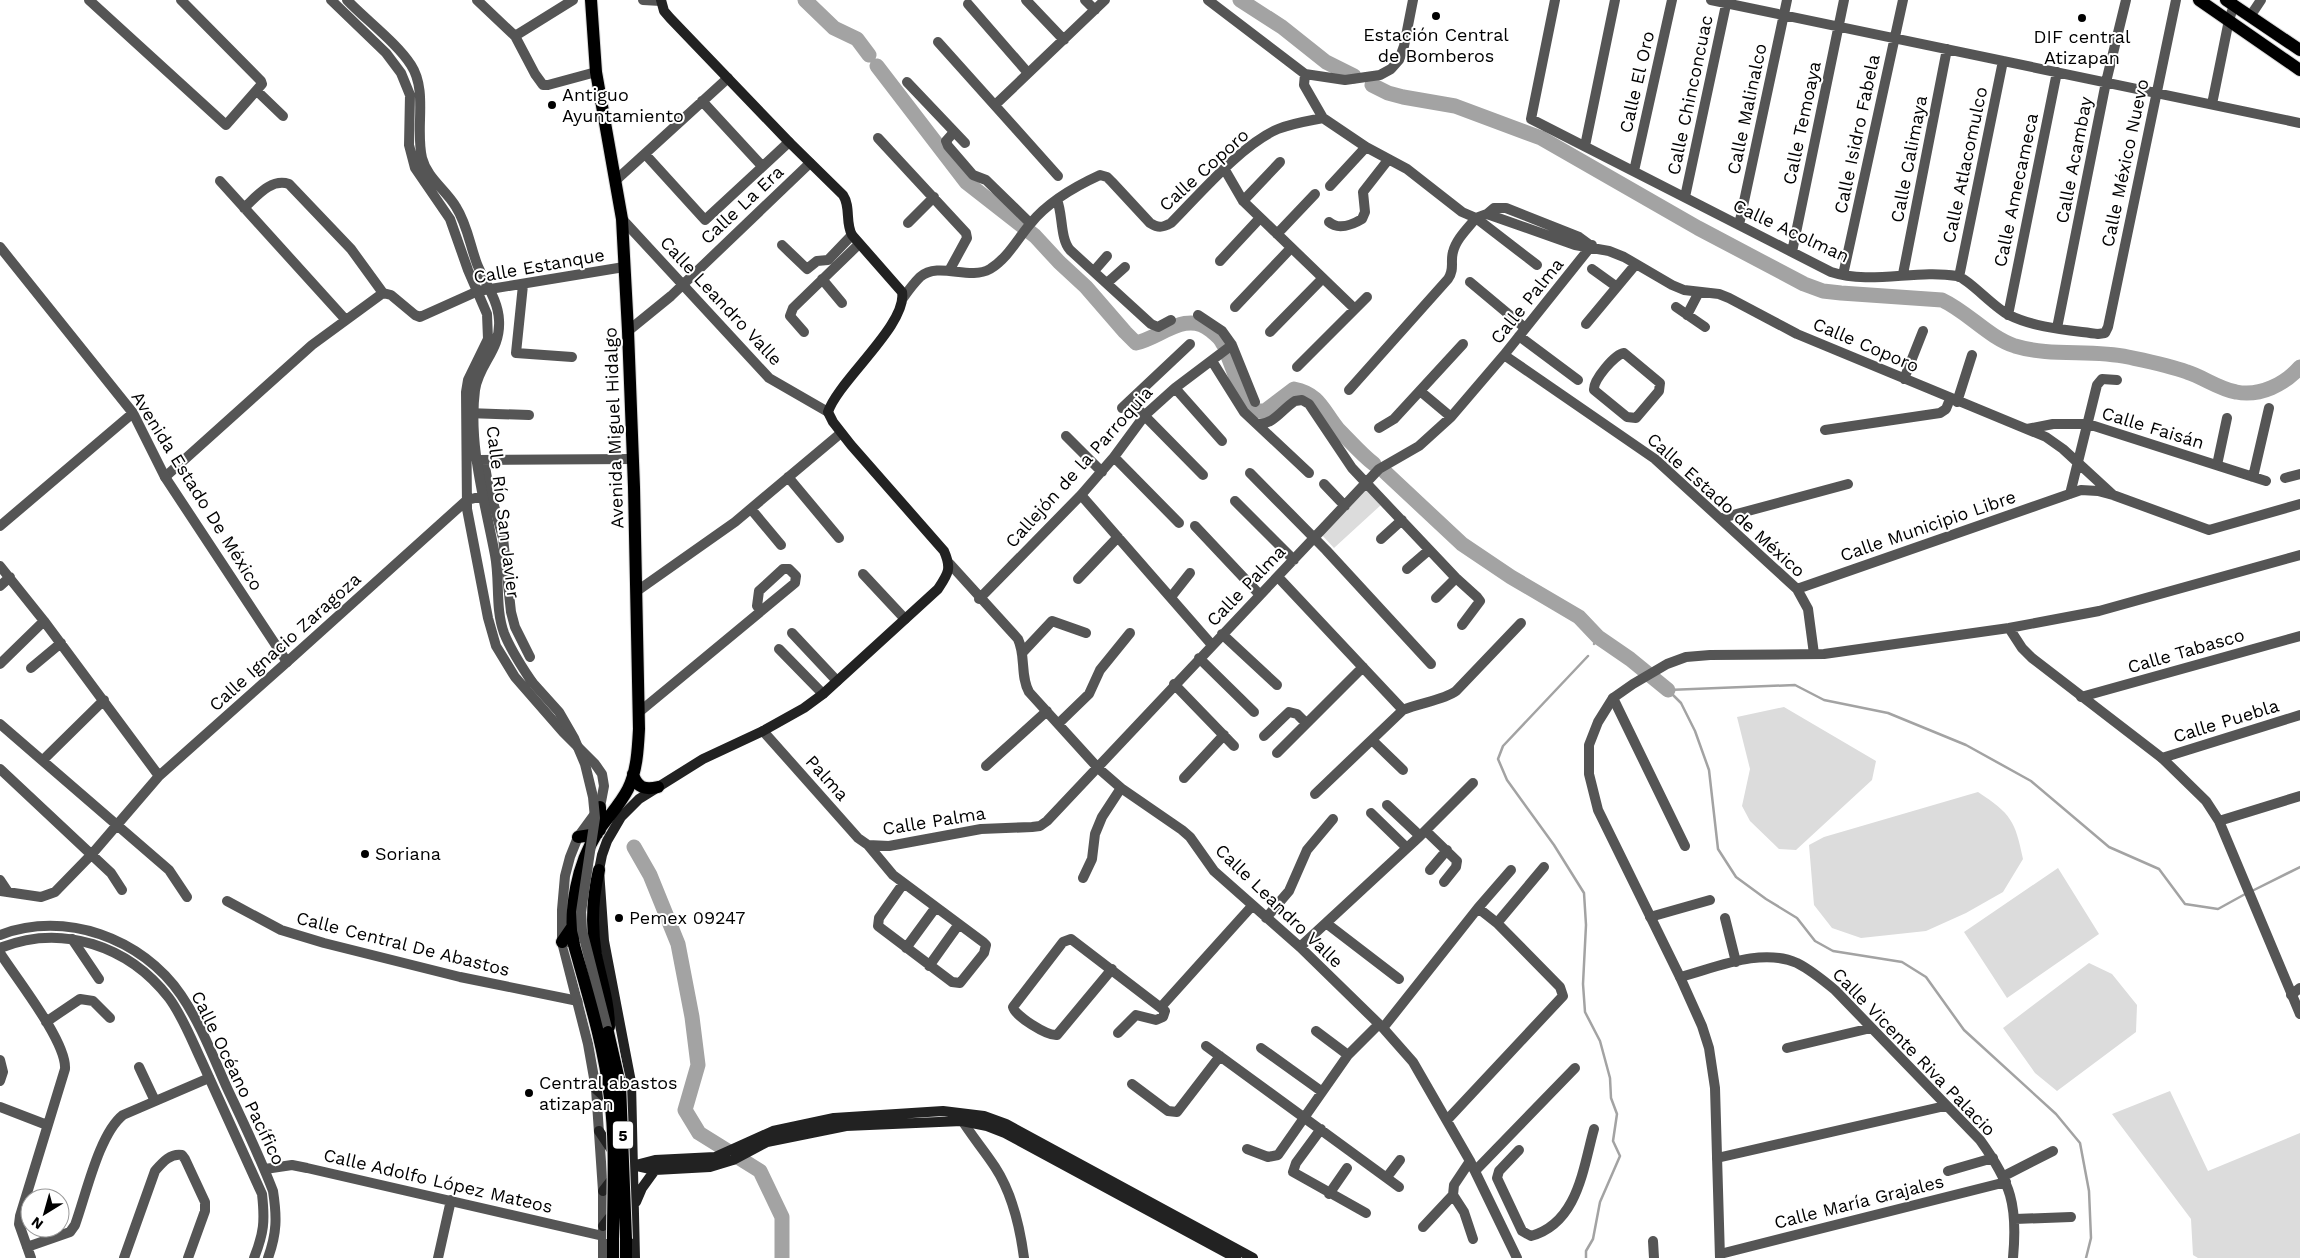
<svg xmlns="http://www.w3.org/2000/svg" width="2300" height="1258" font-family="'Work Sans',sans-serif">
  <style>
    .green { fill: #dcdcdc }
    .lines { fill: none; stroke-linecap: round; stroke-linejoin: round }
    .stream { stroke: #a3a3a3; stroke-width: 2.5 }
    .river { stroke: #a3a3a3; stroke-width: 15 }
    .primary-casing { stroke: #dbdbdb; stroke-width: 14 }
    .minor { stroke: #555; stroke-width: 10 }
    .tertiary { stroke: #555; stroke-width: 10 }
    .secondary { stroke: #222; stroke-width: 10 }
    .primary { stroke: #000; stroke-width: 12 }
    .primary-bridge-casing { stroke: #dbdbdb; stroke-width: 14; stroke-linecap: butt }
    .tertiary-bridge { stroke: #555; stroke-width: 10 }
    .primary-bridge { stroke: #000; stroke-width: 12 }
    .poi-dot { fill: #000; stroke: #fff; stroke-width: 2 }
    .labels { text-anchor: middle; stroke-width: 4; stroke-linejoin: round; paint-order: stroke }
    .shield { fill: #fff; stroke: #4c4c4c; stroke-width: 1 }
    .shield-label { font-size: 16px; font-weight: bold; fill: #000 }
    .poi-label { font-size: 18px; fill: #000; stroke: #fff; text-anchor: start }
    .street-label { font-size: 18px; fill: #000; stroke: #fff }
  </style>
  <rect width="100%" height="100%" fill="#fff"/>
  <path class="green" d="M 1367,487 L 1382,504 L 1334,548 L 1322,535 Z
    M 1784,707 L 1876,761 L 1872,780 L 1796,850 L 1779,849 L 1750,821 L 1742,806 L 1750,769 L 1737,717 Z
    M 1978,792 C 2011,814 2015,820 2023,859 L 2003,892 L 1966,913 L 1926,931 L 1861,938 L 1832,928 L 1814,905 L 1809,845 L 1824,837 Z
    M 2058,868 L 2099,934 L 2007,998 L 1964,932 Z
    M 2089,963 L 2112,974 L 2137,1005 L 2136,1032 L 2057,1091 L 2035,1073 L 2003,1028 Z
    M 2170,1091 L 2208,1171 L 2300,1133 L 2300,1258 L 2198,1258 L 2193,1255 L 2191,1219 L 2112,1114 Z"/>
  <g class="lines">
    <path class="stream" d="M 1594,644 L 1598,637
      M 1668,690 L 1681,703 L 1695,731 L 1709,770 L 1718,849 L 1736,877 L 1766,899 L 1797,918 L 1815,941 L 1833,951 L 1902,962 L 1926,977 L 1964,1030 L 2056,1114 L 2080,1143 L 2089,1191 L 2091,1238 L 2086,1258
      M 1668,690 L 1795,685 L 1824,700 L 1888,713 L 1966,745 L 2031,781 L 2109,847 L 2159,869 L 2185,904 L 2218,909 L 2247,893
      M 2252,891 L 2300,867
      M 1586,1258 L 1586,1251 L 1593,1239 L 1600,1202 L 1620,1156 L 1613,1141 L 1617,1114 L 1611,1098 L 1610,1078 L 1600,1041 L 1585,1012 L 1583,984 L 1586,925 L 1584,893 L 1554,845 L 1507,780 L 1498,759 L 1503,746 L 1588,656"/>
    <path class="river" d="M 805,0 L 834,28 L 857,39 L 869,55
      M 1240,0 L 1282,27 L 1326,62 L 1354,76
      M 877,66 L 966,182 L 1035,236 L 1059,262 L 1086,287 L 1125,332 L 1136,343 C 1160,338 1186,310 1210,330 C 1215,334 1220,337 1223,344
      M 1372,85 L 1388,93 L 1403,97 L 1455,106 L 1541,138 L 1698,228 L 1804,284 L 1823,291 L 1841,293 L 1942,300 C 1968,312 1988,337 2015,346 C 2051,357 2092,349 2128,357 C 2147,361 2168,365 2187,372 C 2203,377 2219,389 2236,392 C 2260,397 2285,384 2300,367
      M 1228,356 L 1242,393 L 1254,411 L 1265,411 L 1294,389 C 1320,394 1323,411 1338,429 C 1350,441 1361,454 1374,464
      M 1385,472 L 1462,544 L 1511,577 L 1579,617 L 1598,637 L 1630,659 L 1668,690
      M 634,847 L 650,875 L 678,944 L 692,1017 L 698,1065 L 685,1110 L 699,1133 L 760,1171 L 782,1217 L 782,1258"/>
    <g class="primary-casing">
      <path id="primary" d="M 2199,0 L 2300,70
        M 2226,0 L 2300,50
        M 633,774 C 637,788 645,790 658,787
        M 600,807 L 600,830
        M 578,837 L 597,834
        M 599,870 C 592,899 591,925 596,955 C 601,979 609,1003 609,1027
        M 562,942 L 573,926
        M 574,945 C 569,908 577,865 597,833 C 606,819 620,805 628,789 C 637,771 638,748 639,729 L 634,487 L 628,331 L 622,219 L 596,72 L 591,0
        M 613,1258 L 613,1239
        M 626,1258 L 626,1239"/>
    </g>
    <path class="minor" d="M 89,0 L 226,125 L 262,84 L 261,81 L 181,0
      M 477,0 L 515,36 L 535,74 L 543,85 L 548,85 L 596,72
      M 643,0 L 661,1
      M 1026,0 L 1064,40
      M 1085,0 L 1095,10
      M 1208,0 L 1305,74 L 1345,80 L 1380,75 L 1391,69 L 1399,60 L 1404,46 L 1413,0
      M 1555,0 L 1531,119 L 1831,272 C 1871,285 1916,269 1957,276 C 1969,279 1994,308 2009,315 C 2035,328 2069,330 2098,334 L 2105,333 L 2108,327 L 2176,0
      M 1711,0 L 2300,123
      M 968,4 L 1028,73
      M 2251,15 L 2261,0
      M 515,36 L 573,0
      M 938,42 L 1058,176
      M 1305,74 L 1304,85 L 1323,118 L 1366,147 L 1407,169 L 1462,212 L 1476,218 L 1487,214 L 1494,208 L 1506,208 L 1579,237 L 1594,248
      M 907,82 L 965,143
      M 257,91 L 283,116
      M 702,101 L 762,166
      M 2212,104 L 2229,20 L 2234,5
      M 995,105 L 1105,0
      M 954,132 L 946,141 L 948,146 L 973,175 L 986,180 L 1030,223
      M 878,138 L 966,233 L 967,238 L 949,271
      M 1585,146 L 1615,0
      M 645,154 L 705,220 L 789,142
      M 1225,170 L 1243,201 L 1355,309
      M 1634,171 L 1672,0
      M 220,181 L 345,319
      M 615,181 L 728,78
      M 1330,186 L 1366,147
      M 1685,197 L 1727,0
      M 1057,200 C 1063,214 1060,239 1070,250 L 1151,324 L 1158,327 L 1171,320
      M 1243,201 L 1280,162
      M 244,208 C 257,196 271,178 289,184 L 351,249 L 383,293
      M 1487,214 L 1575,245 L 1609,251 L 1624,257 L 1672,285 L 1684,290 L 1719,294 L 1729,298 L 1797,334 L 2046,437 L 2063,449 L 2113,495
      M 622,219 L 769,378 L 828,412
      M 1329,222 C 1338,230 1352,225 1362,219 L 1365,212 L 1363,192 L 1388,160
      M 908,223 L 934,197
      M 1739,225 L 1787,0
      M 1277,234 L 1315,194
      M 782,245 L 807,269 L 817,261 L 828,260 L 852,235
      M 1792,252 L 1844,0
      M 1220,261 L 1260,218
      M 1592,269 L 1617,287
      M 1094,271 L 1107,256
      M 1903,274 L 1947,49
      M 1843,275 L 1903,0
      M 1959,277 L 2003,61
      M 822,279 L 842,303
      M 1470,282 L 1525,328
      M 1107,283 L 1125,267
      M 523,285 L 516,353 L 572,357
      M 383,293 L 391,295 L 415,315 L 420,317 L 478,291 L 624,267
      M 903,298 C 908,291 914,283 920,277 C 939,261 969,281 990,269 C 1008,258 1018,238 1031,223 C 1048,202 1076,186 1100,175 L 1107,177 L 1112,182 L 1150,223 C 1158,228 1162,228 1171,223 C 1199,195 1242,144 1278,129 C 1293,123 1308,121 1323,118
      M 1235,307 L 1291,248
      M 1676,307 L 1705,327
      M 1198,315 L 1222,331 L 1232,345 L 1255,402
      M 1687,315 L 1699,292
      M 2008,315 L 2057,72
      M 1586,324 L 1636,264
      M 2057,328 L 2106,82 L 2126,0
      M 628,331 L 671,296 L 810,163
      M 804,332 L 790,316 L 793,308 L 859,244
      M 1270,332 L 1323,278
      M 1519,336 L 1578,380
      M 1624,353 L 1660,383 L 1659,391 L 1636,418 L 1627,417 L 1594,390 C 1593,380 1615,354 1624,353 Z
      M 1504,355 L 1655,459 L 1797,589 L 1808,609 L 1814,654
      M 1212,361 L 1244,412 L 1309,473
      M 1297,367 L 1367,297
      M 1904,379 L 1923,331
      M 1175,388 L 1222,441
      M 1349,390 L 1448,279 C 1455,269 1450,262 1453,252 C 1456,239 1468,228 1476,218 L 1537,265
      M 1420,391 L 1451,417
      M 1130,401 L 1203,475
      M 1957,402 L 1972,355
      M 1122,408 L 1190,344
      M 467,413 L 529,415
      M 1257,424 C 1274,425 1282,409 1295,401 L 1302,400 L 1309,404 L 1352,468 L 1456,578 L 1477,597 L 1480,601 L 1462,625
      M 1379,428 L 1394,419 L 1463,344
      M 2027,429 L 2053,424 L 2088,424 L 2266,481
      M 1825,430 L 1940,413 L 1946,409 L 1950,399
      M 1066,436 L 1102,472
      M 1114,457 L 1179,523
      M 479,460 L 632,459
      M 484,460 L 488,484 L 503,538 L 511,612 L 515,627 L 530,657
      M 2217,465 L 2227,418
      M 1250,473 L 1326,550 L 1431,664
      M 165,477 L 312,345 L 383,293
      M 788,477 L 839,538
      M 2253,477 L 2269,408
      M 2285,478 L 2300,474
      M 1324,484 L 1345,506
      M 2070,494 L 2097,385 L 2102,379 L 2117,380
      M 1081,495 L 1212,645
      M 1235,501 L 1294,560
      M 751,509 L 781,545
      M 1722,518 L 1848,484
      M 1195,526 L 1260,595
      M 1381,539 L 1402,520
      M 950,564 L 1018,639 C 1026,656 1020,676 1029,692 L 1098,768 L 1121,788 L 1182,830 L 1190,837 L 1214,871 L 1300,947 L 1383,1028 L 1413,1062 L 1470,1161 L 1517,1258
      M 0,566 L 44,621 L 159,776
      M 1407,569 L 1429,550
      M 863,574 L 905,619
      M 1278,577 L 1403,710
      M 1078,579 L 1118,537
      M 0,586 L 10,577
      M 1797,589 L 2081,490 L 2098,491 L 2113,495 L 2209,530 L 2300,504
      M 637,591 L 735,522 L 841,433
      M 1171,597 L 1190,573
      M 1436,598 L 1456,578
      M 979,599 L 1081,495 L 1114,457 L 1145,415 L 1175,388 L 1232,345
      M 792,633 L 837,681
      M 1222,634 L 1277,685
      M 779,649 L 823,694
      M 1022,653 L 1052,621 L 1086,633
      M 1199,658 L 1254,712
      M 0,664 L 44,621
      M 31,668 L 61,643
      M 1174,684 L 1234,746
      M 2081,697 L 2300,636
      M 1613,698 L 1685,846
      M 638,713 L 795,583 L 796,576 L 789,569 L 783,569 L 759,591 L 757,606 L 761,611
      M 0,724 L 169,870 L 187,897
      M 1058,724 L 1089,694 L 1100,670 L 1130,633
      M 763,731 L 858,838 L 868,845 L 893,875 L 983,942 L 986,945 L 984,953 L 960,983 L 952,982 L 878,926 L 879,918 L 903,884
      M 1264,736 L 1289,712 L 1297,714 L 1306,723
      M 1372,740 L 1403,770
      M 1277,753 L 1363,667
      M 2162,758 L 2300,715
      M 43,760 L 104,700
      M 986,766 L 1047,711
      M 0,769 L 111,873 L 122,890
      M 1184,778 L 1224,735
      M 1315,794 L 1403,710 C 1419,703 1444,700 1456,691 L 1521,623
      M 1387,805 L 1420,836
      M 1371,813 L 1407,848
      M 1426,831 L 1457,861 L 1456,867 L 1444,882
      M 868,845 L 889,846 L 981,829 L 1032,827 L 1040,826 L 1047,821 L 1379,469 L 1419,446 L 1451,417 L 1504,355 L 1592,245
      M 1430,870 L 1447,850
      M 1083,878 L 1092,859 L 1095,834 L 1102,817 L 1121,788
      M 0,880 L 8,892
      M 0,891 L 41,897 L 55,892 L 92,854 L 159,776 L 287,662
      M 227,901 L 281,930 L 324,943 L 460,977 L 578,1001
      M 1650,917 L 1710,900
      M 1266,918 L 1289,891 L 1307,850 L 1333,819
      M 1725,918 L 1736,962
      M 1326,923 L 1399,979
      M 1497,923 L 1544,867
      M 72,939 L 99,979
      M 1300,947 L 1420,836 L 1473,783
      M 906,948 L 936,907
      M 0,953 C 16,978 67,1042 65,1069 L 20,1216 L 19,1224 L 31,1258
      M 929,966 L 959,924
      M 1112,969 L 1057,1035 C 1047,1036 1015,1016 1013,1007 L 1063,942 L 1071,939 L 1165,1011 L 1163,1017 L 1156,1020 L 1136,1015 L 1118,1033
      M 1680,977 C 1715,968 1761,947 1797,963 C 1811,970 1823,980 1835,990 L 1980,1140 C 2011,1183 2018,1205 2013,1258
      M 2291,995 L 2300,988
      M 1161,1007 L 1252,906
      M 46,1022 L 80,999 L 93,1001 L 110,1018
      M 1383,1028 L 1478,908 L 1511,870
      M 1316,1031 L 1348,1055
      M 1206,1046 L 1399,1187
      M 1261,1048 L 1321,1091
      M 1787,1048 L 1871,1028
      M 0,1060 L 3,1072 L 0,1081
      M 139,1067 L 155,1101
      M 1132,1084 L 1168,1111 L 1177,1112 L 1220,1056
      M 0,1107 L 47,1125
      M 960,1117 C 970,1134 984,1150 995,1167 C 1012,1193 1020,1227 1024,1258
      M 1447,1120 L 1563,996 L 1560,987 L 1497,923 L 1478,908
      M 1321,1129 L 1296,1163 L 1293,1172 L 1366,1213
      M 1247,1149 L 1268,1157 L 1278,1155 L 1348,1055 L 1379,1024
      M 1519,1150 L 1499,1171 L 1497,1178 L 1522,1231 L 1531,1236 C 1578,1223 1583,1168 1594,1129
      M 1717,1158 L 1945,1106
      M 265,1169 L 292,1165 L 307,1168 L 603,1236
      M 1475,1171 L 1575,1068
      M 1948,1171 L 1993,1158
      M 2004,1176 L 2053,1151
      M 1387,1177 L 1400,1160
      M 1329,1194 L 1347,1168
      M 1453,1195 L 1464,1212 L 1473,1239
      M 2015,1219 L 2071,1217
      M 1423,1227 L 1453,1195 L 1454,1185 L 1470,1161
      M 1653,1241 L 1654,1258
      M 27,1247 L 70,1232 L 75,1225 C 86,1195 99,1134 123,1115 L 209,1078
      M 1720,1254 L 2006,1182
      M 124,1258 L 155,1171 C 162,1163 170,1153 182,1155 L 185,1159 L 205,1202 L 205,1211 L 188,1258
      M 438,1258 L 451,1200"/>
    <path class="tertiary" d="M 331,0 L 386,53 L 401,73 L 410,95 L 409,145 L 415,168 L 450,219 L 468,270 L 487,314 L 488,339 L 468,380 L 466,392 L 467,509 L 488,618 L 496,646 L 515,677 L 563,732 L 595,764 L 602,774 L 604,786 L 600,807 L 578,837 L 570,857 L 565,876 L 562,910 L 562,942 L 588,1044 L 596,1089 L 603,1191 L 603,1258
      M 347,0 C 366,20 397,43 411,65 C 428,91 415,128 422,158 C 427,178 446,190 456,207 C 467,224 470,245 477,264 C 484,282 498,299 499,320 C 501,351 479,363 475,390 C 468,445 485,502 495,555 C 500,581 495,608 504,633 C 511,651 522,667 532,682
      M 0,247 L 133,413 L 165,477 L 287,662 L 467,500 L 483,496
      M 0,526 L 133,413
      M 2009,628 L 2022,648 L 2032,658 L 2162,758 L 2206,801 L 2219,821 L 2300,1014
      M 2219,821 L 2300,796
      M 0,935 C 65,910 142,938 181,995 C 201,1024 214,1059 228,1090 C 244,1124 260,1157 273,1191 C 277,1217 277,1233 268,1258
      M 0,948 C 62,923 129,946 169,998 C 183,1017 192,1041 202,1062 C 222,1106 242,1150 262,1194 C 265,1221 264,1233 254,1258
      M 1720,1258 L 1715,1088 L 1709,1048 L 1702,1026 L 1680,977 L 1598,810 L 1589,774 L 1589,745 L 1598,722 L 1613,698 L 1633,684 L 1667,664 L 1686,657 L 1710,655 L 1824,654 L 2009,628 L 2099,611 L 2300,555"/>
    <path class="secondary" d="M 596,1089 L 608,1100 L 615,1099
      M 599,1131 L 615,1155
      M 637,1166 L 655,1170 L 710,1167 L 733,1160 L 767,1142 L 846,1126 L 962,1121 L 987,1126 L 1005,1133 L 1236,1258
      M 628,1167 L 655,1160 L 715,1157 L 773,1131 L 834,1118 L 943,1111 L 984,1116 L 1006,1124 L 1253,1258
      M 603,1191 L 616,1174
      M 636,1202 L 642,1188 L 655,1170
      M 603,1226 L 610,1217 L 618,1215
      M 635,1258 L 631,1082 L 604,941 L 599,870 L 602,855 L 607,841 L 621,817 L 639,799 L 703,759 L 763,731 L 804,708 L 823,694 L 938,589 C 948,574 952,569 944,551 L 851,445 L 833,422 L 828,412 C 838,381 908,324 902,292 L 852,235 C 845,222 851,207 843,195 L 789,142 L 670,18 L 664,11 L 661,0"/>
    <use href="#primary" class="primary"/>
    <g class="primary-bridge-casing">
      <path id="primary-bridge" d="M 574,945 C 588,995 604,1046 610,1098 C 616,1144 613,1192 613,1239
        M 608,1032 L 620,1084 L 626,1239"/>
    </g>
    <path class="tertiary-bridge" d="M 532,682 L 559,712 L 574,738 L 585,764 L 593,797 L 595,818 L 581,912 L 582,930 L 608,1032"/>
    <use href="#primary-bridge" class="primary-bridge"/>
  </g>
  <g class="poi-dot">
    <circle cx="1436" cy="16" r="5"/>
    <circle cx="2082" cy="18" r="5"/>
    <circle cx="552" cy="105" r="5"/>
    <circle cx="365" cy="854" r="5"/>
    <circle cx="619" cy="918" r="5"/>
    <circle cx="529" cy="1093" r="5"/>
  </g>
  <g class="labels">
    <rect class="shield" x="613" y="1121.5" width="20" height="27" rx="4"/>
    <g class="shield-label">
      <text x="623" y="1141">5</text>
    </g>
    <g class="poi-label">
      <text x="1436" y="41" text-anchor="middle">Estación Central<tspan x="1436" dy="21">de Bomberos</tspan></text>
      <text x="2082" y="43" text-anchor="middle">DIF central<tspan x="2082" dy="21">Atizapan</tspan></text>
      <text x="562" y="101">Antiguo<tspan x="562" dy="21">Ayuntamiento</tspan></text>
      <text x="375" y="860">Soriana</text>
      <text x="629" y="924">Pemex 09247</text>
      <text x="539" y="1089">Central abastos<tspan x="539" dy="21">atizapan</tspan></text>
    </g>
    <g class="street-label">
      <text transform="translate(1637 82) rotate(-77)" y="6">Calle El Oro</text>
      <text transform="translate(1690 95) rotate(-78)" y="6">Calle Chinconcuac</text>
      <text transform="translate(1747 109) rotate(-78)" y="6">Calle Malinalco</text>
      <text transform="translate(1802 123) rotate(-78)" y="6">Calle Temoaya</text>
      <text transform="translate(1857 134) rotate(-78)" y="6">Calle Isidro Fabela</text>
      <text transform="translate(1909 159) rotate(-79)" y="6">Calle Calimaya</text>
      <text transform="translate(2074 160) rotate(-79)" y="6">Calle Acambay</text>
      <text transform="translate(2125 163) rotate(-78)" y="6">Calle México Nuevo</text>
      <text transform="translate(1965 165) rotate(-78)" y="6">Calle Atlacomulco</text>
      <text transform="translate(1204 170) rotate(-42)" y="6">Calle Coporo</text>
      <text transform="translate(2016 190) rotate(-78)" y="6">Calle Amecameca</text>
      <text transform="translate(742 205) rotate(-43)" y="6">Calle La Era</text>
      <text transform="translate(1791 231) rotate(25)" y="6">Calle Acolman</text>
      <text transform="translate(539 266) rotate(-10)" y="6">Calle Estanque</text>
      <text transform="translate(721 301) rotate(47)" y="6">Calle Leandro Valle</text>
      <text transform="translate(1527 301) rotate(-51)" y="6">Calle Palma</text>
      <text transform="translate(1866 345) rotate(23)" y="6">Calle Coporo</text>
      <text transform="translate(614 428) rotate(-92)" y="6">Avenida Miguel Hidalgo</text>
      <text transform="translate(2153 428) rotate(17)" y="6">Calle Faisán</text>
      <text transform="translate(1079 467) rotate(-48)" y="6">Callejón de la Parroquia</text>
      <text transform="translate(197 491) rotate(58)" y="6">Avenida Estado De México</text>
      <text transform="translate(1726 505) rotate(42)" y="6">Calle Estado de México</text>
      <text transform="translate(503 512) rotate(83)" y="6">Calle Río San Javier</text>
      <text transform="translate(1928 526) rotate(-19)" y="6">Calle Municipio Libre</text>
      <text transform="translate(1246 586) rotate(-46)" y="6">Calle Palma</text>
      <text transform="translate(285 642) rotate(-42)" y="6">Calle Ignacio Zaragoza</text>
      <text transform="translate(2186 651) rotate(-16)" y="6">Calle Tabasco</text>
      <text transform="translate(2226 721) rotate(-17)" y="6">Calle Puebla</text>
      <text transform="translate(827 778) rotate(48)" y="6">Palma</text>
      <text transform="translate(934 821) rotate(-9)" y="6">Calle Palma</text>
      <text transform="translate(1279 906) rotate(44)" y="6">Calle Leandro Valle</text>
      <text transform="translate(403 944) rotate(14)" y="6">Calle Central De Abastos</text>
      <text transform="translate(1914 1052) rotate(46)" y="6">Calle Vicente Riva Palacio</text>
      <text transform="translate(238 1078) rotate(64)" y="6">Calle Océano Pacífico</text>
      <text transform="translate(438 1181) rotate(13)" y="6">Calle Adolfo López Mateos</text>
      <text transform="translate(1859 1202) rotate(-14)" y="6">Calle María Grajales</text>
    </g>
  </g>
  <g transform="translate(45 1213) rotate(217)"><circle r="24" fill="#ffffff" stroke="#999999"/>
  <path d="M0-4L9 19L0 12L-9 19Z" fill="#000000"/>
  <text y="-8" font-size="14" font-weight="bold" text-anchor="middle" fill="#000000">N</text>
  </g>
</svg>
